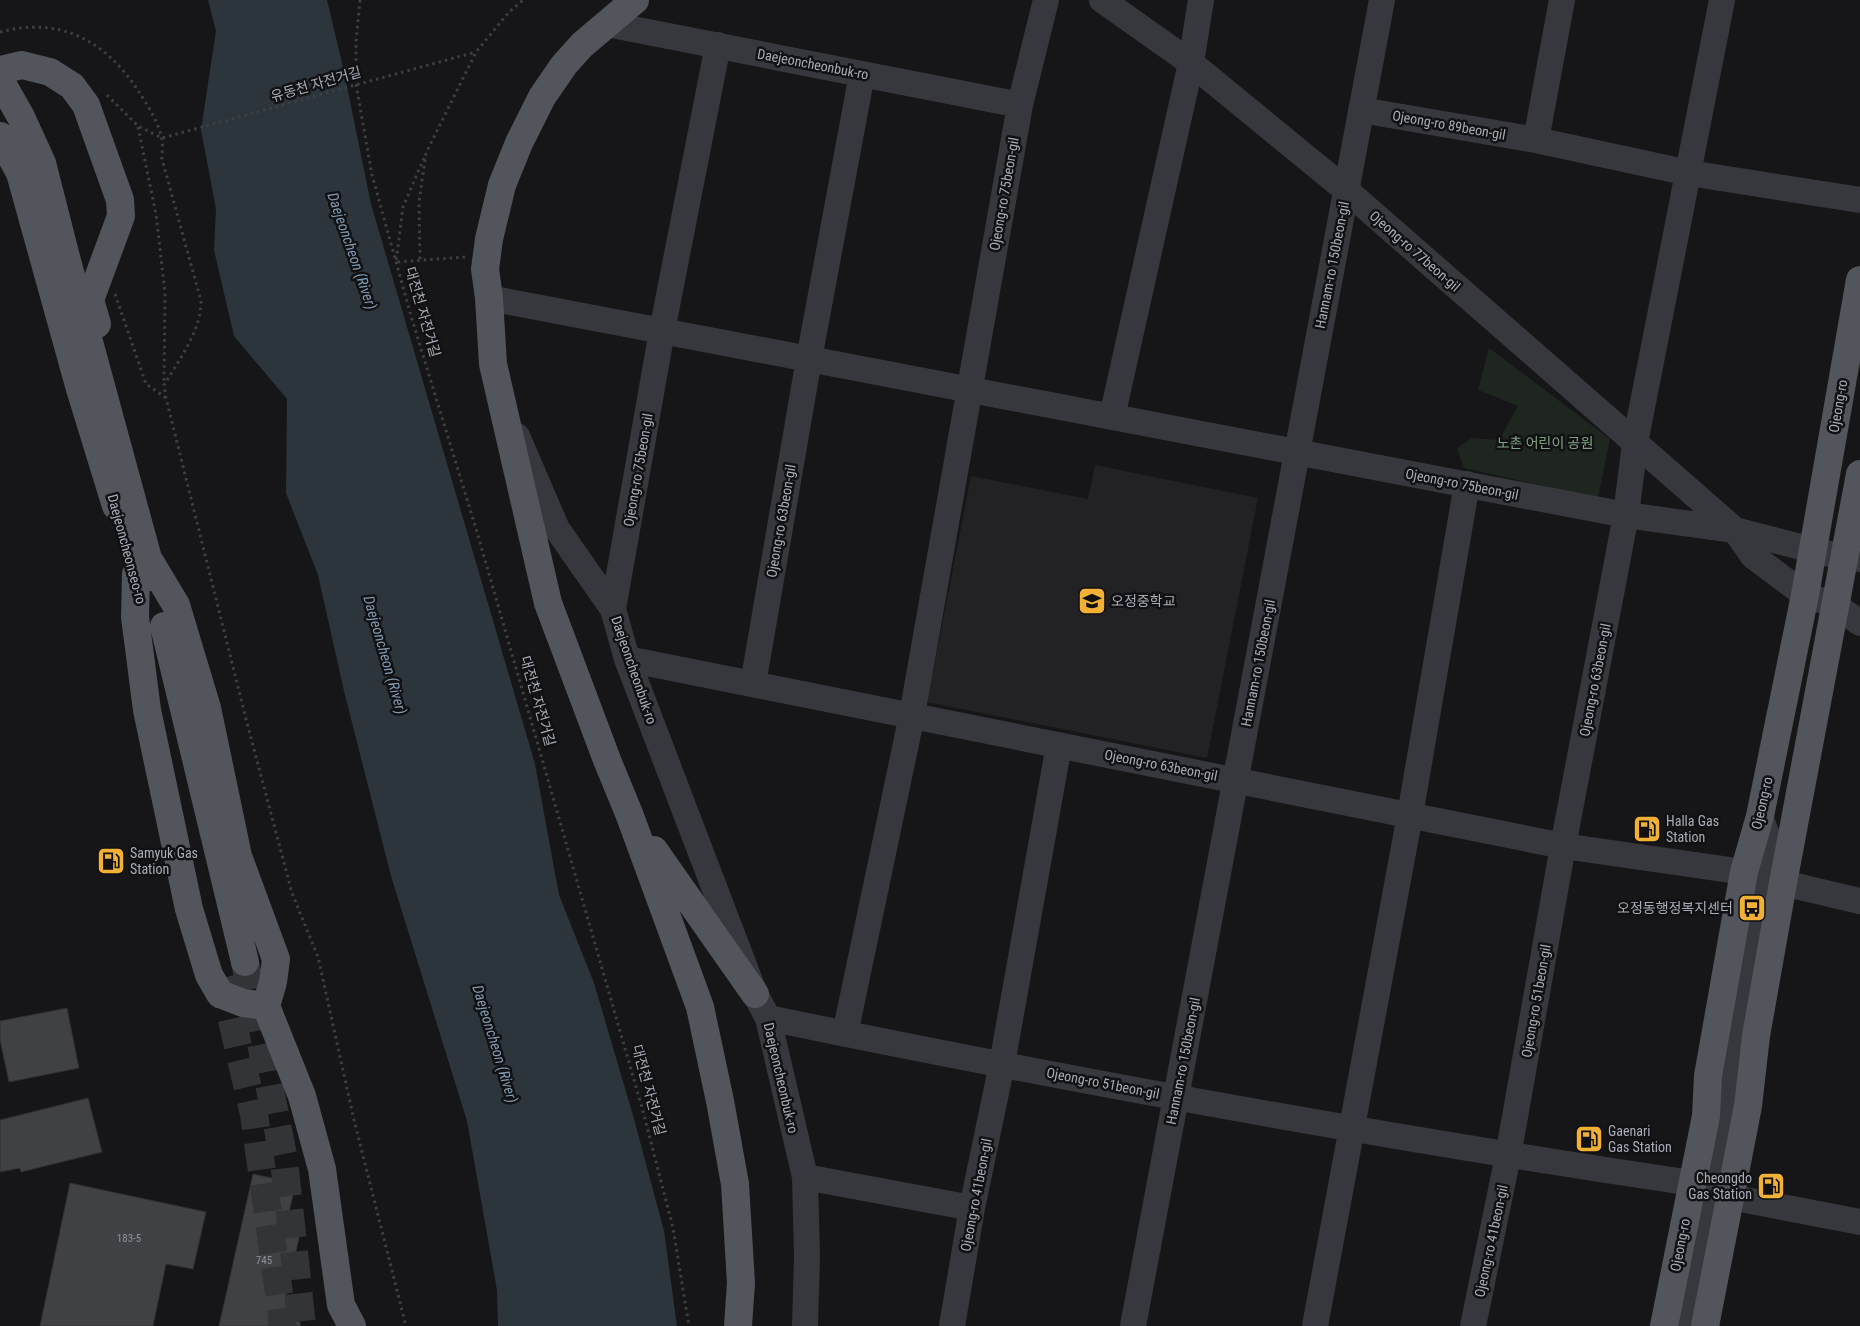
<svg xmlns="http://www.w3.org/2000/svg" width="1860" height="1326" font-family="'Roboto Condensed','Noto Sans KR',sans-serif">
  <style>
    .built { fill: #222225 }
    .green { fill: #1e261f }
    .water { fill: #2c353c }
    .building { fill: #404145; stroke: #303034 }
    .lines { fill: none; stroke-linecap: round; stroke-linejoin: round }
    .major-tunnel { stroke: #333438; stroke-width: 28; stroke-dasharray: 28 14; stroke-linecap: butt }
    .path { stroke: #3d3f44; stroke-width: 3; stroke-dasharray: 2.5 4; stroke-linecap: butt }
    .minor { stroke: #37383d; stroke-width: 26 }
    .major { stroke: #53555c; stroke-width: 28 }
    .labels { text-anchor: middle; stroke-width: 5; stroke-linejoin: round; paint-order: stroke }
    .number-label { font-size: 11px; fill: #8e929b }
    .street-label { font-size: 14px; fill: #a8adb8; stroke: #111113 }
    .park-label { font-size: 14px; fill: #7fa381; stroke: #111113 }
    .poi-label { font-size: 14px; fill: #a8adb8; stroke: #111113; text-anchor: start }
    .water-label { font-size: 15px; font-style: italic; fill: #7f9bb3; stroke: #111113 }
  </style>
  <rect width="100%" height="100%" fill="#161618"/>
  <path class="built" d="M 1095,465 L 1258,498 L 1207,758 L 927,702 L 971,476 L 1088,499 Z"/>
  <path class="green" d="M 1489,348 L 1610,439 L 1598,498 L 1464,468 L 1457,448 L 1472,438 L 1499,440 L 1518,406 L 1478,390 Z"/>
  <path class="water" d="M 208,0 L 327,0 L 343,67 L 371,204 L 535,764 L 559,895 L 594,983 L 634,1119 L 664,1231 L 677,1326 L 498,1326 L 497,1290 L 467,1121 L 391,876 L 344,691 L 318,575 L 286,493 L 287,399 L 234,336 L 214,250 L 216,209 L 201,130 L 216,31 Z"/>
  <path class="building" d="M 67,1008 L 79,1068 L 9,1082 L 0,1040 L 0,1021 Z
    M 88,1098 L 102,1152 L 21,1172 L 20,1168 L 0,1172 L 0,1120 Z
    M 253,1174 L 296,1183 L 288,1216 L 303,1220 L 285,1300 L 294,1304 L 301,1326 L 219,1326 Z
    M 70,1183 L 206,1212 L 193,1269 L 166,1264 L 153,1326 L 40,1326 Z"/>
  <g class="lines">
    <path class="major-tunnel" d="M 245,962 L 284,1160 L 302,1326
      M 222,978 L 254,1114 L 282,1315 L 282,1326"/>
    <path class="path" d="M 360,0 L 356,42 L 356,84 L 372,175 L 411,316 L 477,532 L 644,1115 L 673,1228 L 689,1326
      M 0,32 C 61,16 106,41 139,92 C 147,104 160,125 162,140 C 163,146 162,153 162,159 L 201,301 C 201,331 179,360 164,385 L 166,398 L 246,719 L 292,893 L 318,957 L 354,1120 L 406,1326
      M 107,95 L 138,126 L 162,138 L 476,52
      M 138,127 L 156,214 L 165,293 L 164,383
      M 424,158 L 403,207 L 396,262 L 466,257
      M 420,259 L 419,202 L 426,153 L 476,52 L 509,12 L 523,0
      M 115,294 L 146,384 L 166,398"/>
    <path class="minor" d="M 1102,0 L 1191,63 L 1346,190 L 1735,530 L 1753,556 L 1805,595 L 1835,605 L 1860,623
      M 607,24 L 1020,105
      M 1361,110 L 1536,140 L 1689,173 L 1860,200
      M 1536,140 L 1562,0
      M 489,298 L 1626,515 L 1735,530 L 1824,553 L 1860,559
      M 1112,417 L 1191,63 L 1201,0
      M 517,436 L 557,529 L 613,609 L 627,659 L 755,994 L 768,1018 L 805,1177 L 807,1257 L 805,1326
      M 613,609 L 662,331 L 718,45
      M 627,659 L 1563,846 L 1744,872
      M 753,684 L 809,359 L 862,74
      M 1783,883 L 1860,901
      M 768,1018 C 1074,1081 1382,1137 1692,1183
      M 845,1034 L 912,715 L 1020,105 L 1046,0
      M 1708,1112 L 1725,1072 L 1747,982 L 1772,849 L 1760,816
      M 805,1177 L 972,1208
      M 1730,1197 L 1860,1222
      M 952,1326 L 972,1208 L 1002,1064 L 1059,745
      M 1133,1326 L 1382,0
      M 1315,1326 L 1410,815 L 1467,484
      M 1473,1326 L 1508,1156 L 1563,846 L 1626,515 L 1635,443 L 1722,0
      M 1687,1326 L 1714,1164 L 1731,1088"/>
    <path class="major" d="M 635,0 L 582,45 L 564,65 L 542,97 L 519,143 L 502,185 L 489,239 L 485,269 L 489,298 L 493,364 L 548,603 L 607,760 L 630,816 L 700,1007 L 720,1101 L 735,1184 L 741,1283 L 738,1326
      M 0,70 L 22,65 L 50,72 L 72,86 L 86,105 L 120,200 L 121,216 L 90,300 L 97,324
      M 0,80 L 21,117 L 42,163 L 67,261 L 153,577
      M 0,136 L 20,173 L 80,389 L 116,506
      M 136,574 L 135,617 L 147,710 L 189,909 L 209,975 L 220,994 L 243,1003 L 266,1006 L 273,982 L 276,959 L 238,856 L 207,708 L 176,605 L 149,560
      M 164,626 L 245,962
      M 654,850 L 755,994
      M 266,1006 L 302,1096 L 322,1169 L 341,1305 L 352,1326
      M 1664,1326 L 1706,1116 L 1708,1076 L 1744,872 L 1760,816 L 1805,595 L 1860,280
      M 1705,1326 L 1748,1106 L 1756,1036 L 1783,883 L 1860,474"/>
  </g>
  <defs>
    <g id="school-square" transform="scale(1.4375)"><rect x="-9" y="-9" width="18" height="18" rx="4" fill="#f2b134" stroke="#111113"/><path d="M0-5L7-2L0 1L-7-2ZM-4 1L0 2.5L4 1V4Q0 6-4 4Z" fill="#111"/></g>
    <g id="fuel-square" transform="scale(1.4375)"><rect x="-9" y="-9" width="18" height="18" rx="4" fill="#f2b134" stroke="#111113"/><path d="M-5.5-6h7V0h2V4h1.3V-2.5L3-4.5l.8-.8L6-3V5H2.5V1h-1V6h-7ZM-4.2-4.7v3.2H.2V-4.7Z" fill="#111"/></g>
    <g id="bus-square" transform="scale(1.4375)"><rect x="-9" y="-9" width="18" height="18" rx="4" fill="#f2b134" stroke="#111113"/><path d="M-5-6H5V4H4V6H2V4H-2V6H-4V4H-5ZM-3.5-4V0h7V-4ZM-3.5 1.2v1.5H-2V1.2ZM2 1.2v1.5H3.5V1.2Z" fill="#111"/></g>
  </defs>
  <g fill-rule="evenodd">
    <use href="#school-square" x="1092" y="601"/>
    <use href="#fuel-square" x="1647" y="829"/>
    <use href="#fuel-square" x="111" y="861"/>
    <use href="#bus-square" x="1752" y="908"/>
    <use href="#fuel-square" x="1589" y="1139"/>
    <use href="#fuel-square" x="1771" y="1186"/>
  </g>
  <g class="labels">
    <g class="number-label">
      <text x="129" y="1242">183-5</text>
      <text x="264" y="1264">745</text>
    </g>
    <g class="street-label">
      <text transform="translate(813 64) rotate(11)" y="5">Daejeoncheonbuk-ro</text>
      <text transform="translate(316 84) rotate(-16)" y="5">유동천 자전거길</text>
      <text transform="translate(1449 125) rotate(10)" y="5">Ojeong-ro 89beon-gil</text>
      <text transform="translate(1004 194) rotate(-80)" y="5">Ojeong-ro 75beon-gil</text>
      <text transform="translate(1415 251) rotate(41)" y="5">Ojeong-ro 77beon-gil</text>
      <text transform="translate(1332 265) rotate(-79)" y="5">Hannam-ro 150beon-gil</text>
      <text transform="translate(423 312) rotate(74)" y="5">대전천 자전거길</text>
      <text transform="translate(1838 406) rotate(-80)" y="5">Ojeong-ro</text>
      <text transform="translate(638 470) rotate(-80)" y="5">Ojeong-ro 75beon-gil</text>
      <text transform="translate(1462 484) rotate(11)" y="5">Ojeong-ro 75beon-gil</text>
      <text transform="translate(781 521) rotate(-80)" y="5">Ojeong-ro 63beon-gil</text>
      <text transform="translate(127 549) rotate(75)" y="5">Daejeoncheonseo-ro</text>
      <text transform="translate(1258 663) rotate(-79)" y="5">Hannam-ro 150beon-gil</text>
      <text transform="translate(634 670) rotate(71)" y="5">Daejeoncheonbuk-ro</text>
      <text transform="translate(1595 680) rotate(-79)" y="5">Ojeong-ro 63beon-gil</text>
      <text transform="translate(538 701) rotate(74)" y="5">대전천 자전거길</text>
      <text transform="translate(1161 765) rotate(11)" y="5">Ojeong-ro 63beon-gil</text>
      <text transform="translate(1762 803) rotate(-77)" y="5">Ojeong-ro</text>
      <text transform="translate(1536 1001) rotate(-80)" y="5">Ojeong-ro 51beon-gil</text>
      <text transform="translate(1183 1061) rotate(-79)" y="5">Hannam-ro 150beon-gil</text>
      <text transform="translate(781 1078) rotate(77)" y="5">Daejeoncheonbuk-ro</text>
      <text transform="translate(1103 1083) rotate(11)" y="5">Ojeong-ro 51beon-gil</text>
      <text transform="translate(649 1090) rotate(75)" y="5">대전천 자전거길</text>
      <text transform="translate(976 1195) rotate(-79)" y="5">Ojeong-ro 41beon-gil</text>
      <text transform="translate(1491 1241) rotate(-78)" y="5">Ojeong-ro 41beon-gil</text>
      <text transform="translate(1680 1245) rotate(-79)" y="5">Ojeong-ro</text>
    </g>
    <g class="park-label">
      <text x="1545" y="448">노촌 어린이 공원</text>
    </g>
    <g class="poi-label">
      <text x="1111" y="606">오정중학교</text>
      <text x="1666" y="826">Halla Gas<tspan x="1666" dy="16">Station</tspan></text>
      <text x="130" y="858">Samyuk Gas<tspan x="130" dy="16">Station</tspan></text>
      <text x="1733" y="913" text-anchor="end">오정동행정복지센터</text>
      <text x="1608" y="1136">Gaenari<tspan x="1608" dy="16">Gas Station</tspan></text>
      <text x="1752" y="1183" text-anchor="end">Cheongdo<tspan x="1752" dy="16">Gas Station</tspan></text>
    </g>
    <g class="water-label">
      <text transform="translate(352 251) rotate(71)" y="5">Daejeoncheon (River)</text>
      <text transform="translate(385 655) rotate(74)" y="5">Daejeoncheon (River)</text>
      <text transform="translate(495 1044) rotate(73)" y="5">Daejeoncheon (River)</text>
    </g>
  </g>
</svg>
